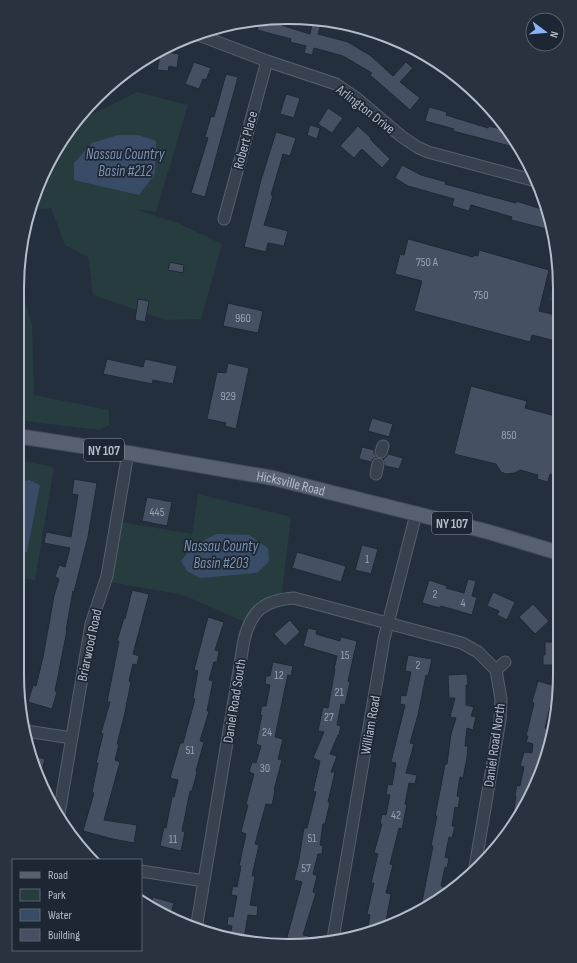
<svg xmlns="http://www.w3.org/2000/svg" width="577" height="963" font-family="'Sofia Sans Condensed',sans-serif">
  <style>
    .green { fill: #263c3f; fill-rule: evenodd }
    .water { fill: #394c67 }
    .building { fill: #455162; stroke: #1f2835 }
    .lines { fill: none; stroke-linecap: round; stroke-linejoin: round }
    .minor-casing { stroke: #565f6c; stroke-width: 13 }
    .major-casing { stroke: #414a57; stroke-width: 16 }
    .minor { stroke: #38414e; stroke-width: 11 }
    .major { stroke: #56606e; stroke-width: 14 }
    .labels { text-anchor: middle; stroke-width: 3.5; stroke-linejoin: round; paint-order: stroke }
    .number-label { font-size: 12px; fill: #98a1af }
    .shield { fill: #1d2633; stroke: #878f9c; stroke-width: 1 }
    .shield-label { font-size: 13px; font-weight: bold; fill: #b4bcc9 }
    .street-label { font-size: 14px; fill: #b4bcc9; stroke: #1d2633 }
    .water-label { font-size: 15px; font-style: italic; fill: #7c92b1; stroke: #1d2633 }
    .rim { fill: none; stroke: #b4bcc9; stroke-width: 2 }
  </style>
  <rect width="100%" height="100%" fill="#242f3e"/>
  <path class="green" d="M 137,92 L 188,105 L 156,212 L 135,209 L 178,223 L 222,244 L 201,319 L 166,320 L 93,295 L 88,257 L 65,245 L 51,208 L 30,210 L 31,201 L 63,137 L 76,122 Z
    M 19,266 L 21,288 L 32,325 L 34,395 L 109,410 L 109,425 L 100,430 L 17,420 Z
    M 557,270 L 559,271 L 559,303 L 549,300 Z
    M 17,460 L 54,467 L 35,580 L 17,577 L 17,555 L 27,552 L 18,483 L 17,486 Z
    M 198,494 L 291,517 L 282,593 C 263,598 256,605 245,622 L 183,595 L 110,582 L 121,522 L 192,534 ZM 269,562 L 257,573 L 229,575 Z"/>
  <path class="water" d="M 118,135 L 138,135 L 156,141 L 155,174 L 139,195 L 74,180 L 74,163 L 92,143 Z
    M 29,480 L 40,485 L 27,552 L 17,555 L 17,486 L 18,483 Z
    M 216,534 L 249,535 L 268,548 L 269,562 L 257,573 L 200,578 L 187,571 L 181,561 L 192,547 Z"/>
  <path class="building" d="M 275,18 L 282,20 L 281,25 L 310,34 L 313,19 L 322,20 L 318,34 L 348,42 L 371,56 L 393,76 L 406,62 L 413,68 L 400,82 L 420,98 L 410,110 L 370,75 L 372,73 L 343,56 L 314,48 L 312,55 L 304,53 L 306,46 L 290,42 L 291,39 L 257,30 L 258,27 L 241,22 Z
    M 161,51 L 179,54 L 177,68 L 169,66 L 168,71 L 157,70 Z
    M 194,62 L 211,68 L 206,80 L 203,79 L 199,89 L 185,84 Z
    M 226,74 L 238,77 L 205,197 L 191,193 L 208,138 L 205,137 L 211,116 L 214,117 Z
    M 286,94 L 300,98 L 294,118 L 280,114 Z
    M 429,107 L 447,112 L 446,115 L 488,128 L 489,126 L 508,131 L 521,149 L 453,131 L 454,129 L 425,121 Z
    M 328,108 L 343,118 L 332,133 L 318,124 Z
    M 310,125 L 320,128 L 317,139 L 307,135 Z
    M 358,126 L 371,138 L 370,139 L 390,159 L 382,168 L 362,149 L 354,158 L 340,146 Z
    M 276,132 L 296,138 L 290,156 L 283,154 L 271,195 L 273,196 L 264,225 L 288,231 L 284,246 L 268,243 L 266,252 L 244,247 L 261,180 Z
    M 402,165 L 421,175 L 446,182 L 445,184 L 516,203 L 516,201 L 548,211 L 551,230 L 511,220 L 512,217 L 471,205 L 469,211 L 452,206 L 454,199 L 408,186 L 395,178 Z
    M 408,239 L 473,257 L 474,255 L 478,256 L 479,250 L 549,270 L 539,311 L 559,316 L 559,342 L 532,335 L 530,342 L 414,311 L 422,281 L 395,274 L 400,254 L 404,255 Z
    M 170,262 L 184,265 L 183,273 L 168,270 Z
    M 138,299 L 149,301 L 145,322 L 135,320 Z
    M 228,303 L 263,311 L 258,333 L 223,326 Z
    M 107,359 L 143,367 L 145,359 L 177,366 L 173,384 L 153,380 L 152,384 L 103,374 Z
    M 228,363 L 249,368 L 236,429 L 225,426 L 226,423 L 207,419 L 217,372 L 226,373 Z
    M 471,386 L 527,401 L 525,408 L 559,417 L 559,463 L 556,476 L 550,474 L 548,482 L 537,479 L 538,475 L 520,470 L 515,473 L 506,474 L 501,472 L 496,464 L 454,454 Z
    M 372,418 L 393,424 L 389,437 L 368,431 Z
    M 362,447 L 374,450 L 374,454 L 377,457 L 373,459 L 371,462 L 359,459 Z
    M 388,454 L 403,458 L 399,469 L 385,466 L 383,459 L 386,457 Z
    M 74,479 L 97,483 L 88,537 L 74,592 L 73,591 L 66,630 L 67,630 L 55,691 L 57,692 L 52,709 L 28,702 L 33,685 L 36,686 L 43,657 L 54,596 L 59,579 L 55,577 L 59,565 L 65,567 L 70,548 L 44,543 L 46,532 L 71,537 L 78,495 L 72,494 Z
    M 147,497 L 172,502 L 167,526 L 142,521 Z
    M 362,545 L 378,549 L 371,574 L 355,570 Z
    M 297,552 L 346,566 L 341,582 L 292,568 Z
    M 468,579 L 476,581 L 472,596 L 477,597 L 472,615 L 441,606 L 440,608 L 422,603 L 429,580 L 447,586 L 446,588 L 464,593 Z
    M 132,590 L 149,594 L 133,654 L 139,656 L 137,665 L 133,664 L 129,681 L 131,682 L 124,717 L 117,744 L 119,744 L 115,760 L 120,762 L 104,820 L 137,825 L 134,843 L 113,839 L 83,831 L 94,793 L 92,792 L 98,763 L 96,763 L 103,734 L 101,733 L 110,702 L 107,702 L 119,641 L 117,641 L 124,618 L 125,619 Z
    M 493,592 L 515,602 L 507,620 L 497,615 L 499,611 L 487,606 Z
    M 533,604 L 549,621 L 535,634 L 519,617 Z
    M 208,617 L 224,622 L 215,650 L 219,651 L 217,662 L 214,662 L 209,680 L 213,681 L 207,711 L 209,711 L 200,741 L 204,742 L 196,771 L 197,772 L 192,791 L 190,791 L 182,831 L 185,832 L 181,851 L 160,846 L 164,827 L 166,828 L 172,797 L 174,797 L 178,780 L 170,778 L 180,743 L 183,743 L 195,699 L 193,698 L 198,671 L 194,670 Z
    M 290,620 L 300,632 L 285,646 L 274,634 Z
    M 308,628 L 317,630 L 316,634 L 340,641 L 341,637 L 357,641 L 348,681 L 350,682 L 345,705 L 341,704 L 337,725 L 341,726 L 339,735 L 338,735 L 330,754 L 337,756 L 331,772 L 335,772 L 328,802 L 330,802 L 325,824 L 323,824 L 320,845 L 323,846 L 322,854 L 318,854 L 313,874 L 317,876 L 313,892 L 316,893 L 303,935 L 309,936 L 307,943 L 299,944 L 286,941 L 302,882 L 294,880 L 299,859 L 304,828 L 307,828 L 316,792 L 313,791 L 320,761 L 313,758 L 324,732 L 318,731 L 323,707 L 328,708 L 335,669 L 334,669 L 337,656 L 303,646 Z
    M 545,642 L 559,642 L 559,665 L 543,665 L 543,655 L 545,655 Z
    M 408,655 L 432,659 L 428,676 L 426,675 L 418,715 L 410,743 L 414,744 L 406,773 L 417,775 L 415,784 L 409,783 L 405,804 L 407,804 L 402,829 L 399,828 L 390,864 L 393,865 L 386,893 L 391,894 L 385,927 L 376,932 L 367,933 L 370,915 L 367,914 L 374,883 L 371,883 L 378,854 L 374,853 L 382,824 L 380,824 L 382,814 L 386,815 L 390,795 L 386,794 L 388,784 L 392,785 L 396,763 L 391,762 L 405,705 L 400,704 L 401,695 L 406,696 L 411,672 L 405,671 Z
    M 273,662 L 293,666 L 291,676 L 288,675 L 285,688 L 275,737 L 283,739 L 278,759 L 282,760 L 274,790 L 275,790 L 272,805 L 266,804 L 255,844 L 259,845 L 252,876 L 255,876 L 250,905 L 258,906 L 257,916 L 248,915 L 244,939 L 230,936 L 232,926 L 227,925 L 228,916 L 233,917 L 237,896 L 231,895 L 233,886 L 237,887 L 241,866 L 239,866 L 246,834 L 241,832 L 248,805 L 246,804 L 254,774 L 249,772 L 252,762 L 256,763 L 261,746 L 256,744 L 262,715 L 260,715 L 262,706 L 266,706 L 270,685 L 265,684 L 266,676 L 270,676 Z
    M 467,674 L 468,685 L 466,685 L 466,705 L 474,707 L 471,716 L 476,717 L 473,730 L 467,728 L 465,746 L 468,746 L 467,758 L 463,778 L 460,777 L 457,796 L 460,797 L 458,808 L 455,807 L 452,826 L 455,826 L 452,838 L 449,837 L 445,857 L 449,858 L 447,868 L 445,867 L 441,886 L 444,887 L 443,896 L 421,907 L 433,846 L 431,846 L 437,816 L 435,816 L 441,786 L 445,764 L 447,764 L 451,734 L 456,718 L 450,717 L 455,698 L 449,698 L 448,675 Z
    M 538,681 L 559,687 L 559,692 L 556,709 L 550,707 L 545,728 L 550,729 L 536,781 L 513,827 L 511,826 L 516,796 L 515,795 L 517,785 L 520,786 L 524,767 L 520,766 L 524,752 L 532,753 L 533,744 L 526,742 L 528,736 L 526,736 L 534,703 L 532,702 Z
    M 30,755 L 45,759 L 40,778 L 31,762 Z
    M 153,897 L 174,903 L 170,916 L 150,906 Z"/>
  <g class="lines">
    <g class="minor-casing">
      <path id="minor" d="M 196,34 L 267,61 L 336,84 L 355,97 L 401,136 L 417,147 L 428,152 L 536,181
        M 224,219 L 267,61
        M 381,452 L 383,446
        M 376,474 L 378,464
        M 496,670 L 505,662
        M 26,731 L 72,738
        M 59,814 L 91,624 L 107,576 L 128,453
        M 141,871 L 204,881
        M 196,929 L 244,640 C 251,611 264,600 294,598 L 462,643 L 478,652 L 496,670 L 501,699 L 500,720 L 475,867
        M 333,939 L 384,639 L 416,514"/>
    </g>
    <g class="major-casing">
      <g id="major">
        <path id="s1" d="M 17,436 L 128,453 L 273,478 L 489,532 L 559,553"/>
      </g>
    </g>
    <use href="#minor" class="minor"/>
    <use href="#major" class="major"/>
  </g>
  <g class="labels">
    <g class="number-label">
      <text x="427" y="266">750 A</text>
      <text x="481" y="299">750</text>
      <text x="243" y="322">960</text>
      <text x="228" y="400">929</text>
      <text x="509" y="439">850</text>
      <text x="157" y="516">445</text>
      <text x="367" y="563">1</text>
      <text x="435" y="598">2</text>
      <text x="463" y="607">4</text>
      <text x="345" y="659">15</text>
      <text x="418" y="669">2</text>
      <text x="279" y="679">12</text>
      <text x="339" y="696">21</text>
      <text x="329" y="721">27</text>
      <text x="267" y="736">24</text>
      <text x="190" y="754">51</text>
      <text x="265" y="772">30</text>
      <text x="396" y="819">42</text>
      <text x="312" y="842">51</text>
      <text x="173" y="843">11</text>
      <text x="306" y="872">57</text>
    </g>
    <g class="shield">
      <rect x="84" y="439" width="40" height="22" rx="3"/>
      <rect x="432" y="512" width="40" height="22" rx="3"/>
    </g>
    <g class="shield-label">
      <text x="104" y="455">NY 107</text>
      <text x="452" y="528">NY 107</text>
    </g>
    <g class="street-label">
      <text transform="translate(366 109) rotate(38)" y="5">Arlington Drive</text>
      <text transform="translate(245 140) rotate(-75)" y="5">Robert Place</text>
      <text dy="5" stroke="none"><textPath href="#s1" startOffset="278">Hicksville Road</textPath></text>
      <text transform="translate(89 645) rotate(-78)" y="5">Briarwood Road</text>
      <text transform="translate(234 701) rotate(-81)" y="5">Daniel Road South</text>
      <text transform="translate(370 725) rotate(-80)" y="5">William Road</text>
      <text transform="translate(494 745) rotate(-82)" y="5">Daniel Road North</text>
    </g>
    <g class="water-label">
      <text x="125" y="159">Nassau Country<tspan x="125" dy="17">Basin #212</tspan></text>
      <text x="221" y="551">Nassau County<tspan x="221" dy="17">Basin #203</tspan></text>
    </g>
  </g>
  <path d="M0 0H577V963H0ZM288 24H289A264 264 0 0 1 553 288V675A264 264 0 0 1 289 939H288A264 264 0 0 1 24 675V288A264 264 0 0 1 288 24Z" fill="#29323f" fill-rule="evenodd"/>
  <path class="rim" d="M288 24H289A264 264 0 0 1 553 288V675A264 264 0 0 1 289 939H288A264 264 0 0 1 24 675V288A264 264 0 0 1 288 24Z"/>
  <rect x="12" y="859" width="130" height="92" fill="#1d2633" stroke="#59626f"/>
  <rect x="20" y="872" width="20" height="6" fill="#56606e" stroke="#59626f"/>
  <text x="48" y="879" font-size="12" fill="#b4bcc9">Road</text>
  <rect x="20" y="889" width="20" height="12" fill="#263c3f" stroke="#59626f"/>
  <text x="48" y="899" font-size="12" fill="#b4bcc9">Park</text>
  <rect x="20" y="909" width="20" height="12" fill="#394c67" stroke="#59626f"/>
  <text x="48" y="919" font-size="12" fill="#b4bcc9">Water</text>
  <rect x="20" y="929" width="20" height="12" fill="#455162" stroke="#59626f"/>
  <text x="48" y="939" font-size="12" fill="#b4bcc9">Building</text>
  <g transform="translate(545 32) rotate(106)"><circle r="19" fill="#1d2633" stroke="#59626f"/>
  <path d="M0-3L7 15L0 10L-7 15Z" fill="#8ab4f8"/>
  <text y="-6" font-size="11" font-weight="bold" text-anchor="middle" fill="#b4bcc9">N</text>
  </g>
</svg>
